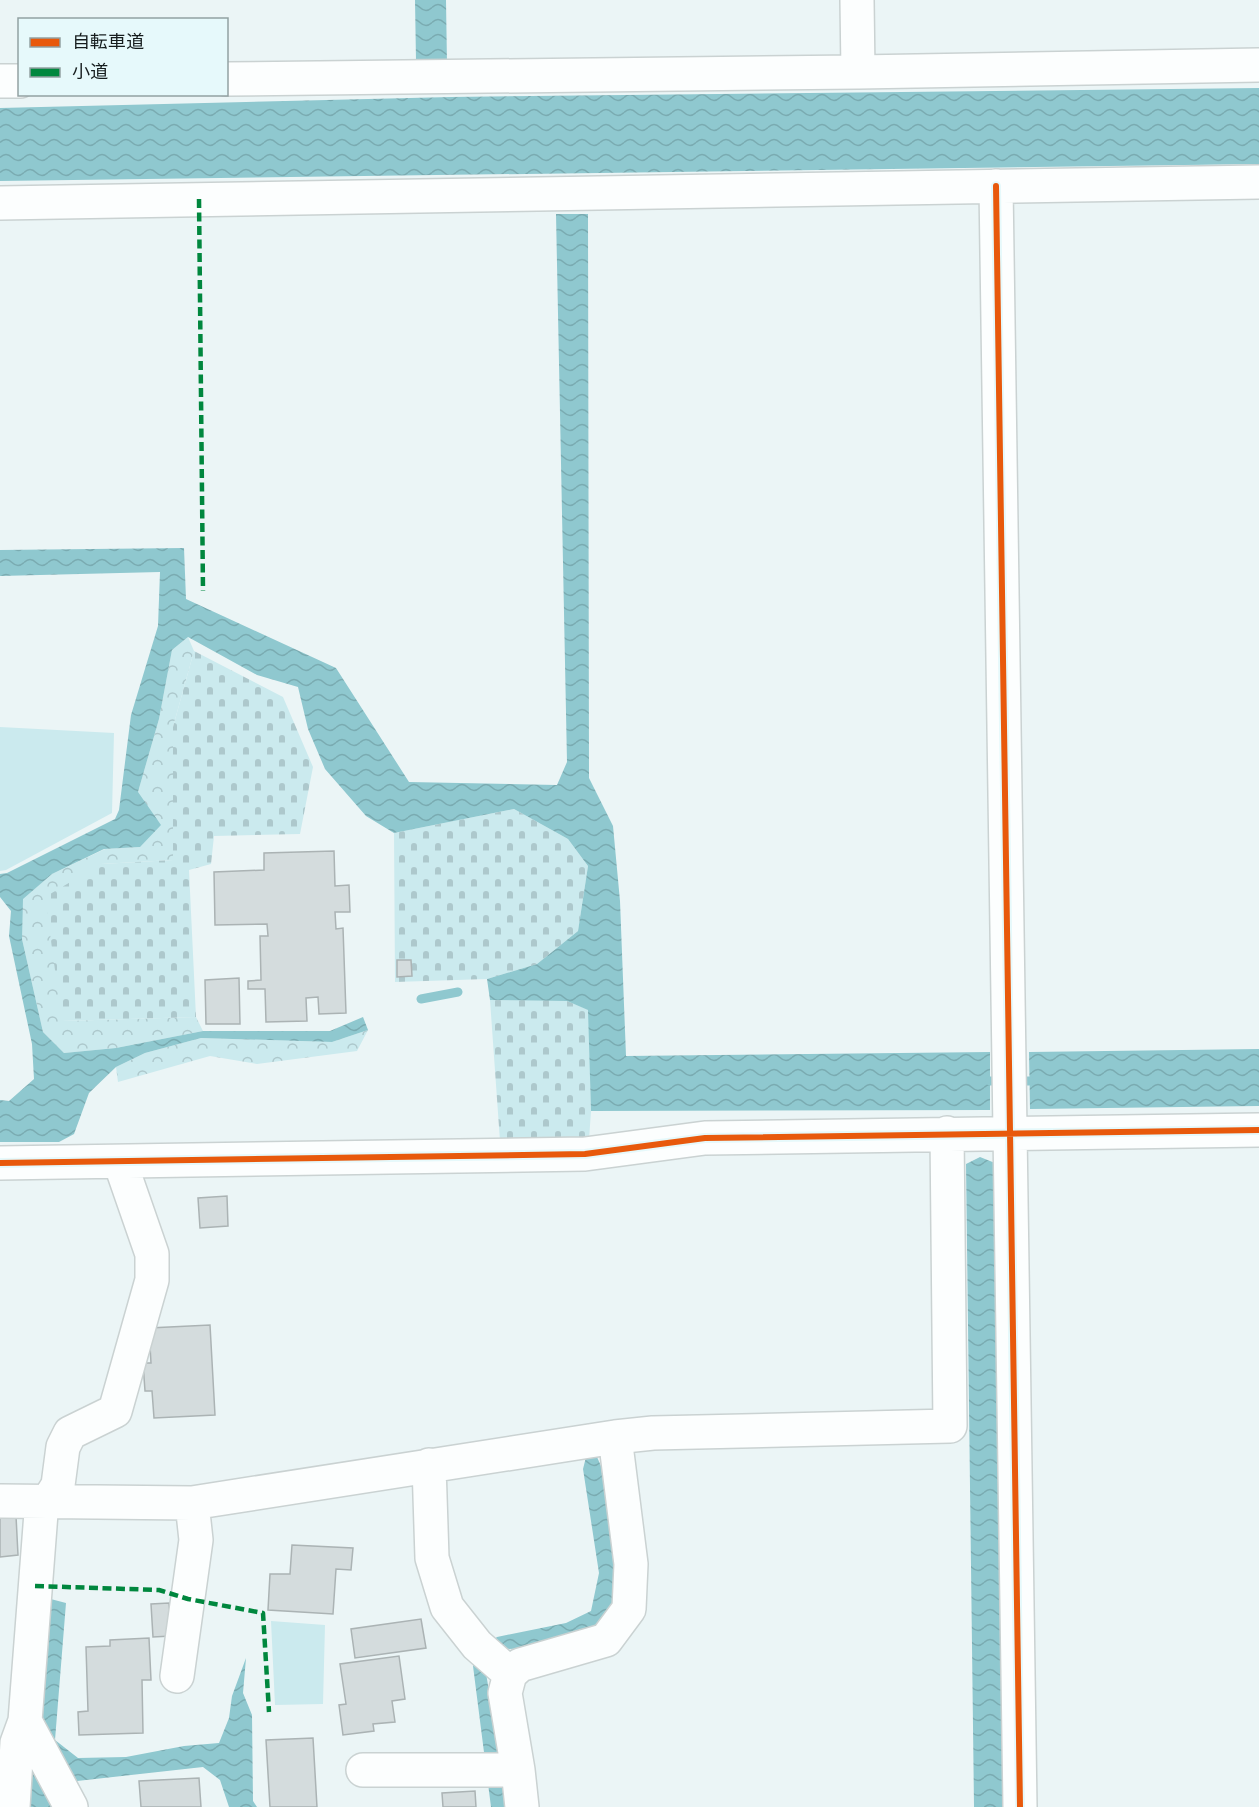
<svg xmlns="http://www.w3.org/2000/svg" width="1259" height="1807" font-family="Spectral,'Noto Sans JP',serif">
  <style>
    .green { fill: #cbeaee }
    .forest { fill: url(#forest-crowns) }
    .cemetery { fill: url(#cemetery-stones) }
    .water { fill: url(#water-waves) }
    .lines { fill: none; stroke-linecap: round; stroke-linejoin: round }
    .stream { stroke: #8fc8cf; stroke-width: 9 }
    .building { fill: #d4dcdd; stroke: #abb3b4; stroke-width: 1.5 }
    .minor-casing { stroke: #cad2d2; stroke-width: 36 }
    .minor { stroke: #fcfefe; stroke-width: 33 }
    .quiet { stroke: #00873e; stroke-width: 4.5; stroke-dasharray: 9 4.5; stroke-linecap: butt }
    .cycleway-casing { stroke: #e6f9fb; stroke-width: 10 }
    .cycleway { stroke: #e8590c; stroke-width: 6 }
  </style>
  <defs>
    <pattern id="forest-crowns" width="20" height="18" patternUnits="userSpaceOnUse" patternTransform="scale(1.5)"><rect width="20" height="18" fill="#cbeaee"/><path d="M2 6a3 3 0 1 1 6 0M12 15a3 3 0 1 1 6 0" fill="none" stroke="#adc8cc"/></pattern>
    <pattern id="cemetery-stones" width="16" height="16" patternUnits="userSpaceOnUse" patternTransform="scale(1.5)"><rect width="16" height="16" fill="#cbeaee"/><path d="M2 7V4a2 2 0 0 1 4 0v3zM10 15v-3a2 2 0 0 1 4 0v3z" fill="#adc8cc"/></pattern>
    <pattern id="water-waves" width="16" height="10" patternUnits="userSpaceOnUse" patternTransform="scale(1.5)"><rect width="16" height="10" fill="#8fc8cf"/><path d="M0 5q4-4 8 0t8 0" fill="none" stroke="#7aabb1"/></pattern>
  </defs>
  <rect width="100%" height="100%" fill="#ebf5f6"/>
  <path class="green" d="M 0,727 L 114,733 L 112,813 L 6,870 L 0,871 Z
    M 271,1621 L 325,1625 L 323,1704 L 275,1705 Z"/>
  <path class="forest" d="M 188,637 L 194,651 L 173,727 L 173,860 L 101,864 L 62,1021 L 196,1017 L 203,1031 L 116,1048 L 64,1053 L 43,1032 L 22,939 L 22,899 L 52,874 L 105,849 L 140,847 L 138,792 L 159,719 L 172,650 Z
    M 368,1030 L 357,1051 L 257,1064 L 210,1056 L 118,1082 L 116,1067 L 145,1053 L 201,1038 L 332,1042 Z"/>
  <path class="cemetery" d="M 194,651 L 283,697 L 313,767 L 300,834 L 214,836 L 211,864 L 189,870 L 196,1017 L 62,1021 L 45,897 L 101,864 L 173,860 L 173,727 Z
    M 514,809 L 568,839 L 588,866 L 578,931 L 537,964 L 487,979 L 395,982 L 394,833 Z
    M 490,1000 L 567,1001 L 589,1010 L 591,1111 L 589,1140 L 500,1141 Z"/>
  <path class="water" d="M 415,0 L 446,0 L 447,65 L 416,61 Z
    M 1259,88 L 1259,164 L 0,181 L 0,108 L 451,97 Z
    M 556,214 L 588,214 L 589,778 L 613,826 L 620,901 L 626,1056 L 990,1052 L 990,1110 L 591,1111 L 588,1010 L 567,1001 L 490,1000 L 487,979 L 537,964 L 578,931 L 588,866 L 568,839 L 514,809 L 394,833 L 366,816 L 325,769 L 308,729 L 298,687 L 257,675 L 188,637 L 172,650 L 159,719 L 138,792 L 161,825 L 140,847 L 104,849 L 52,874 L 23,899 L 22,939 L 43,1032 L 64,1053 L 116,1048 L 203,1031 L 330,1031 L 363,1017 L 368,1030 L 332,1042 L 201,1038 L 145,1053 L 116,1067 L 89,1093 L 74,1134 L 59,1142 L 0,1142 L 0,1100 L 9,1101 L 34,1079 L 32,1044 L 9,936 L 11,911 L 0,897 L 0,874 L 7,873 L 115,819 L 119,810 L 131,715 L 158,626 L 160,572 L 0,576 L 0,550 L 184,548 L 186,599 L 336,668 L 409,782 L 557,785 L 567,762 Z
    M 1259,1049 L 1259,1106 L 1030,1109 L 1029,1052 Z
    M 980,1157 L 995,1163 L 1007,1807 L 974,1807 L 966,1164 Z
    M 586,1457 L 597,1457 L 601,1466 L 616,1576 L 612,1606 L 593,1630 L 534,1648 L 506,1649 L 486,1673 L 508,1807 L 491,1807 L 473,1666 L 476,1653 L 497,1637 L 566,1623 L 591,1611 L 599,1573 L 583,1469 Z
    M 43,1597 L 66,1603 L 55,1740 L 78,1758 L 126,1757 L 184,1746 L 219,1743 L 229,1718 L 232,1696 L 246,1658 L 243,1693 L 252,1715 L 253,1801 L 257,1807 L 229,1807 L 220,1780 L 203,1767 L 68,1782 L 44,1740 L 34,1693 Z
    M 38,1769 L 58,1807 L 29,1807 L 32,1773 Z"/>
  <g class="lines">
    <path class="stream" d="M 421,999 L 458,992
      M 990,1081 L 1029,1081"/>
  </g>
  <path class="building" d="M 334,851 L 335,886 L 349,885 L 350,912 L 335,912 L 336,929 L 343,928 L 346,1013 L 319,1014 L 318,997 L 306,998 L 307,1021 L 266,1022 L 265,989 L 248,989 L 248,981 L 261,980 L 260,936 L 268,936 L 267,924 L 215,925 L 214,872 L 264,870 L 264,853 Z
    M 397,960 L 411,960 L 412,976 L 397,977 Z
    M 239,978 L 240,1024 L 206,1024 L 205,980 Z
    M 227,1196 L 228,1226 L 200,1228 L 198,1198 Z
    M 210,1325 L 215,1415 L 154,1418 L 152,1391 L 145,1391 L 143,1363 L 151,1363 L 149,1328 Z
    M 16,1516 L 18,1555 L 0,1557 L 0,1517 Z
    M 292,1545 L 353,1548 L 351,1570 L 336,1569 L 333,1614 L 268,1610 L 270,1574 L 290,1574 Z
    M 169,1603 L 171,1636 L 153,1637 L 151,1604 Z
    M 421,1619 L 426,1648 L 355,1658 L 351,1629 Z
    M 149,1638 L 151,1680 L 142,1680 L 143,1733 L 79,1735 L 78,1712 L 88,1711 L 86,1647 L 110,1646 L 110,1640 Z
    M 399,1656 L 405,1699 L 392,1701 L 395,1722 L 373,1724 L 374,1731 L 343,1735 L 339,1705 L 346,1704 L 340,1664 Z
    M 313,1738 L 317,1807 L 270,1807 L 266,1740 Z
    M 199,1778 L 201,1807 L 141,1807 L 139,1781 Z
    M 475,1791 L 476,1807 L 443,1807 L 442,1793 Z"/>
  <g class="lines">
    <g class="minor-casing">
      <path id="minor" d="M 857,0 L 858,72
        M 226,79 L 858,72 L 1259,65
        M 0,81 L 20,81
        M 996,186 L 1020,1807
        M 0,203 L 1259,182
        M 0,1163 L 585,1154 L 705,1138 L 1259,1130
        M 429,1465 L 432,1558 L 447,1607 L 477,1645 L 510,1674
        M 0,1501 L 192,1503 L 615,1437 L 653,1433 L 950,1426 L 947,1133
        M 177,1676 L 196,1540 L 192,1503
        M 363,1770 L 518,1770
        M 13,1807 L 17,1743 L 25,1721
        M 71,1807 L 25,1721 L 41,1513 L 58,1485 L 63,1447 L 70,1433 L 115,1411 L 152,1280 L 152,1254 L 120,1162
        M 522,1807 L 518,1770 L 505,1693 L 510,1674 L 520,1665 L 606,1640 L 629,1609 L 631,1564 L 615,1437"/>
    </g>
    <use href="#minor" class="minor"/>
    <path class="quiet" d="M 199,199 L 203,591
      M 35,1586 L 159,1590 L 188,1599 L 263,1613 L 269,1712"/>
    <g class="cycleway-casing">
      <path id="cycleway" d="M 996,186 L 1020,1807
        M 0,1163 L 585,1154 L 705,1138 L 1259,1130"/>
    </g>
    <use href="#cycleway" class="cycleway"/>
  </g>
  <rect x="18" y="18" width="210" height="78" fill="#e6f9fb" stroke="#92a1a2" stroke-width="1.5"/>
  <rect x="30" y="38" width="30" height="9" fill="#e8590c" stroke="#92a1a2" stroke-width="1.5"/>
  <text x="72" y="48" font-size="18" fill="#151c1d">自転車道</text>
  <rect x="30" y="68" width="30" height="9" fill="#00873e" stroke="#92a1a2" stroke-width="1.5"/>
  <text x="72" y="78" font-size="18" fill="#151c1d">小道</text>
</svg>
